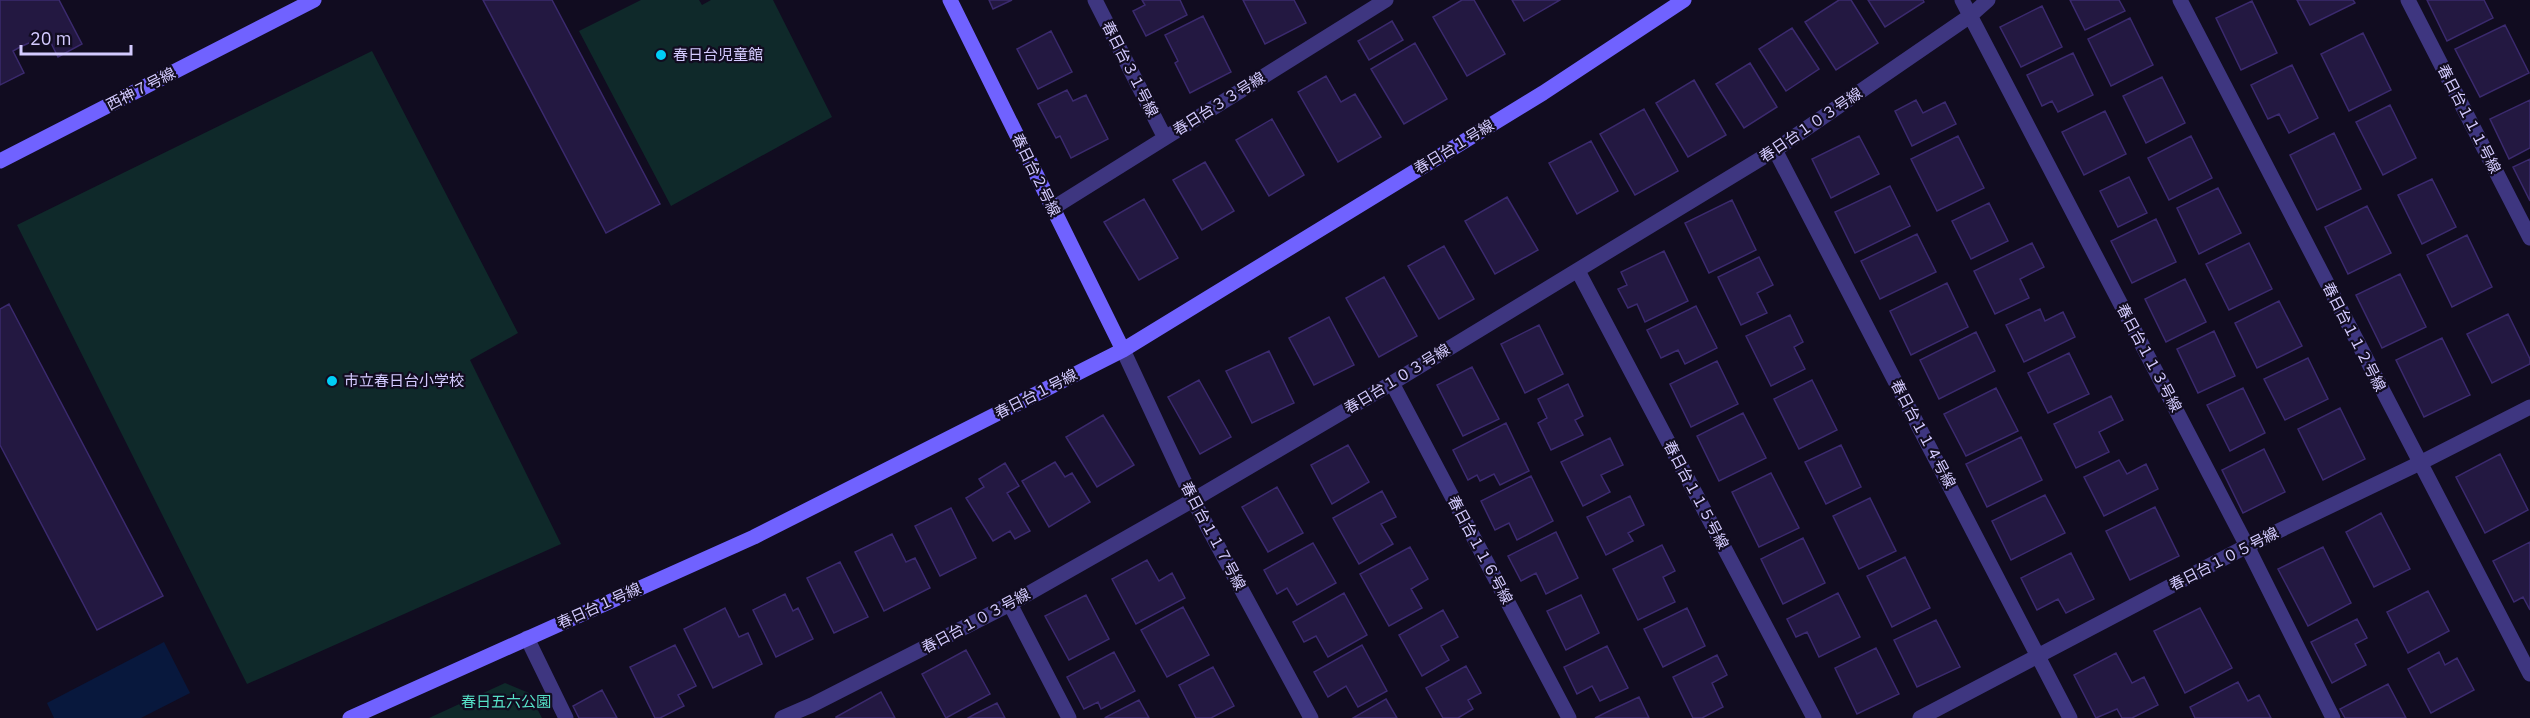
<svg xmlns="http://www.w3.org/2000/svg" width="2530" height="718" font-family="'IBM Plex Sans','Noto Sans JP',sans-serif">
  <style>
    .green { fill: #0f292a }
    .water { fill: #08183d }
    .building { fill: #231841; stroke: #3b2a6e; stroke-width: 1.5 }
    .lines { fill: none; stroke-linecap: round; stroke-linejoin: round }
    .street { stroke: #3e3680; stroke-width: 15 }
    .secondary { stroke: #7062ff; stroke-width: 15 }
    .poi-dot { fill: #00cef6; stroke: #110c20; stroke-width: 2 }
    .labels { text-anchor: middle; stroke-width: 4.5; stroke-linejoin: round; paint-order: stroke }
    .poi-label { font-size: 15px; fill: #d4cbff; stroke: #110c20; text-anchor: start }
    .street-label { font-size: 15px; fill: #d4cbff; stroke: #110c20 }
    .park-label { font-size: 15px; fill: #56e1c7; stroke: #110c20 }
  </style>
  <rect width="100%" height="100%" fill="#110c20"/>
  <path class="green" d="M 641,0 L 699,0 L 702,5 L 711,0 L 773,0 L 832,117 L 671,206 L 579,31 Z
    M 372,51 L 518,333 L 470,360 L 561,544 L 247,684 L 17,225 Z
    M 505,683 L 529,693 L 542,718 L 429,718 Z"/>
  <path class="water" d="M 164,642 L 190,693 L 141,718 L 54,718 L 47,703 Z"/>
  <path class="building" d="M 0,0 L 59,0 L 82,44 L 58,57 L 47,35 L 20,47 L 13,51 L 24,73 L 0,85 Z
    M 483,0 L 552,0 L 660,204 L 606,233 Z
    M 989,0 L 1012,0 L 993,9 Z
    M 1142,0 L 1180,0 L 1187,15 L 1146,36 L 1133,11 L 1145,5 Z
    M 1243,0 L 1294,0 L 1306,23 L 1265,44 Z
    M 1462,0 L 1474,0 L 1505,54 L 1467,76 L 1433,17 Z
    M 1512,0 L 1560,0 L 1524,21 Z
    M 1839,0 L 1851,0 L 1878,43 L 1836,70 L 1805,22 Z
    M 1868,0 L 1923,0 L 1924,2 L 1885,27 Z
    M 2070,0 L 2119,0 L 2125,11 L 2085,30 Z
    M 2297,0 L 2353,0 L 2355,3 L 2310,25 Z
    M 2427,0 L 2484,0 L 2493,18 L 2447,41 Z
    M 2252,1 L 2277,53 L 2241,70 L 2216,18 Z
    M 2042,6 L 2062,47 L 2021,67 L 2000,27 Z
    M 1203,16 L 1231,72 L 1190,93 L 1175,63 L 1178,61 L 1165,35 Z
    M 2130,18 L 2153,65 L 2111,86 L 2088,39 Z
    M 1392,21 L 1403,40 L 1369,60 L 1358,41 Z
    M 2505,25 L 2529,73 L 2480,97 L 2455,49 Z
    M 1792,28 L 1819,69 L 1786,91 L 1759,49 Z
    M 1051,31 L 1072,72 L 1038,89 L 1017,49 Z
    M 2363,33 L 2391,90 L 2349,111 L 2321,54 Z
    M 1415,43 L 1447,99 L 1404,124 L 1371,69 Z
    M 2073,53 L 2093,95 L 2058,112 L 2052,101 L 2042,106 L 2027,75 Z
    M 1750,63 L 1777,107 L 1744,128 L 1716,84 Z
    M 2292,65 L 2318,118 L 2289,133 L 2279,114 L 2268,119 L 2251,85 Z
    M 1326,76 L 1341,102 L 1355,94 L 1381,137 L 1338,162 L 1298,92 Z
    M 2162,77 L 2185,123 L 2146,143 L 2123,96 Z
    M 1694,80 L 1726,135 L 1688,157 L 1656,103 Z
    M 1067,90 L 1073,101 L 1086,95 L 1108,139 L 1071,158 L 1060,136 L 1056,138 L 1038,104 Z
    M 1916,100 L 1923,113 L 1945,102 L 1956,124 L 1912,146 L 1895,111 Z
    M 2530,100 L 2530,148 L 2509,159 L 2490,119 Z
    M 2390,105 L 2416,158 L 2383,175 L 2356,122 Z
    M 1644,109 L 1678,171 L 1635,195 L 1600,134 Z
    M 2105,111 L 2126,154 L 2084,175 L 2062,132 Z
    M 1272,119 L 1304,175 L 1269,196 L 1236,140 Z
    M 2334,133 L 2361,189 L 2317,210 L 2290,155 Z
    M 1859,136 L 1879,174 L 1831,198 L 1812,159 Z
    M 1958,136 L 1984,188 L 1937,211 L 1911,159 Z
    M 2191,136 L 2212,178 L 2169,200 L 2148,158 Z
    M 1591,141 L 1618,191 L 1577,214 L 1549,163 Z
    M 2530,159 L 2530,201 L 2513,167 Z
    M 1205,162 L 1234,211 L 1202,230 L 1173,180 Z
    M 2129,177 L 2147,213 L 2118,227 L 2100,191 Z
    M 2432,179 L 2456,227 L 2422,244 L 2398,195 Z
    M 1890,186 L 1910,226 L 1855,253 L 1835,212 Z
    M 2218,188 L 2241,233 L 2199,254 L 2177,208 Z
    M 1507,197 L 1538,250 L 1495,274 L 1465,221 Z
    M 1144,199 L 1178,258 L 1139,280 L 1104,222 Z
    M 1732,200 L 1756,250 L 1709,273 L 1685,223 Z
    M 1989,203 L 2008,241 L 1971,259 L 1952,221 Z
    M 2367,206 L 2391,253 L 2348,274 L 2325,227 Z
    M 2156,219 L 2176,262 L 2132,283 L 2111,241 Z
    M 1917,234 L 1936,272 L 1880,299 L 1861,261 Z
    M 2467,235 L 2492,287 L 2452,307 L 2427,255 Z
    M 2032,243 L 2044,267 L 2020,279 L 2029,298 L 1995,314 L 1974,271 Z
    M 2249,243 L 2272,289 L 2229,310 L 2206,264 Z
    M 1444,246 L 1474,299 L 1439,319 L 1408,266 Z
    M 1664,251 L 1688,301 L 1645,322 L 1637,304 L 1628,308 L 1618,289 L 1627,285 L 1621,272 Z
    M 1759,257 L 1773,285 L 1757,293 L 1767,313 L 1741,325 L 1718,277 Z
    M 2400,274 L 2426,327 L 2382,348 L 2356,295 Z
    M 1384,277 L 1417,336 L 1379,357 L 1346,298 Z
    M 2185,279 L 2206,322 L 2166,342 L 2145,299 Z
    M 1947,283 L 1968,327 L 1911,355 L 1890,311 Z
    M 2279,301 L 2302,346 L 2257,368 L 2235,323 Z
    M 9,304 L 163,596 L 97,630 L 0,445 L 0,309 Z
    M 1696,306 L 1717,348 L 1685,364 L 1678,350 L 1661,358 L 1647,330 Z
    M 2040,309 L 2045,321 L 2063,312 L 2075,337 L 2024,362 L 2006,325 Z
    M 2508,314 L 2530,359 L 2530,364 L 2492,383 L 2467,334 Z
    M 1790,315 L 1803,342 L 1794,347 L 1805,369 L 1771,386 L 1746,336 Z
    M 1329,317 L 1354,365 L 1314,385 L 1289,338 Z
    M 1539,325 L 1563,374 L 1525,393 L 1501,344 Z
    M 2214,331 L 2235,376 L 2198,393 L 2177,349 Z
    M 1976,332 L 1995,371 L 1939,399 L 1920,360 Z
    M 2442,338 L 2470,395 L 2424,417 L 2396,360 Z
    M 1269,351 L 1294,403 L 1252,423 L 1226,371 Z
    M 2069,353 L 2089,394 L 2048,413 L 2028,373 Z
    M 2308,358 L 2328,399 L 2285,420 L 2264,379 Z
    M 1717,361 L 1738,404 L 1691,427 L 1670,384 Z
    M 1472,367 L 1499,419 L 1463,436 L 1437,385 Z
    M 1199,380 L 1231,437 L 1200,454 L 1168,397 Z
    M 1812,380 L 1837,430 L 1799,449 L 1774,399 Z
    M 1568,384 L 1583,416 L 1575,420 L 1583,435 L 1551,450 L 1538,423 L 1547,418 L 1538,399 Z
    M 1996,388 L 2018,431 L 1966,456 L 1944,414 Z
    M 2243,388 L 2265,433 L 2230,451 L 2207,405 Z
    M 2111,396 L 2123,420 L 2099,432 L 2109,452 L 2076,468 L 2054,424 Z
    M 2340,408 L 2365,459 L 2323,480 L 2298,429 Z
    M 1743,413 L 1766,458 L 1719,481 L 1697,436 Z
    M 1103,415 L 1134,465 L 1097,487 L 1066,437 Z
    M 1506,423 L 1529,471 L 1500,485 L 1494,474 L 1480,481 L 1477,475 L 1468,480 L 1453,450 Z
    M 2021,437 L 2042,480 L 1987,507 L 1966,464 Z
    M 1610,438 L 1623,465 L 1601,475 L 1610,492 L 1583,506 L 1561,462 Z
    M 1348,445 L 1369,482 L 1332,504 L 1311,465 Z
    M 1841,445 L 1861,487 L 1826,504 L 1805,462 Z
    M 2264,449 L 2285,492 L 2243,513 L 2222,470 Z
    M 2500,454 L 2528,510 L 2485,533 L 2456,477 Z
    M 2119,460 L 2127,474 L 2146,464 L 2158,489 L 2104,516 L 2084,477 Z
    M 1055,462 L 1065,477 L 1072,473 L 1090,502 L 1049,527 L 1022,481 Z
    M 1005,463 L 1019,486 L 1007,493 L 1030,531 L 1015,539 L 1010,531 L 993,541 L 966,498 L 984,487 L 979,479 Z
    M 1771,473 L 1799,528 L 1759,547 L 1732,492 Z
    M 1531,476 L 1553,521 L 1517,540 L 1509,523 L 1495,530 L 1481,501 Z
    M 1277,487 L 1303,533 L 1268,552 L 1242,507 Z
    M 1382,491 L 1396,517 L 1381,524 L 1393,544 L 1359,564 L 1333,518 Z
    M 2045,495 L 2065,533 L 2011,560 L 1992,521 Z
    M 1630,496 L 1644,525 L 1628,533 L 1633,541 L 1606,555 L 1587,517 Z
    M 1870,498 L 1896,551 L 1859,569 L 1833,516 Z
    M 2155,507 L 2179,556 L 2130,580 L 2106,531 Z
    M 951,508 L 976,558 L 940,576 L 915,526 Z
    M 2381,513 L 2410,569 L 2374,587 L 2346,532 Z
    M 1556,532 L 1578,578 L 1546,594 L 1536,573 L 1521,581 L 1508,556 Z
    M 892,534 L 906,562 L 915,558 L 930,588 L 884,611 L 855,552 Z
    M 1803,538 L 1825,583 L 1783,604 L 1761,559 Z
    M 2530,542 L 2530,610 L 2523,597 L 2514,602 L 2493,561 Z
    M 1313,543 L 1336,583 L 1297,605 L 1287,588 L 1277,594 L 1264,570 Z
    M 1662,545 L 1675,571 L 1663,577 L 1675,602 L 1638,620 L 1613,569 Z
    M 1410,547 L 1428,579 L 1411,589 L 1422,608 L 1389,626 L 1360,574 Z
    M 2323,547 L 2351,603 L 2308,626 L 2278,569 Z
    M 2071,553 L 2094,599 L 2066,613 L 2058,599 L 2037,610 L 2021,578 Z
    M 1905,557 L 1930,608 L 1892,627 L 1867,576 Z
    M 1147,560 L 1159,581 L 1172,573 L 1185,598 L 1136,624 L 1112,579 Z
    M 840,562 L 868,617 L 834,633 L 807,578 Z
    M 2428,591 L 2449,631 L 2408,653 L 2387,612 Z
    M 1344,593 L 1367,635 L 1328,657 L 1316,636 L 1304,642 L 1293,622 Z
    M 1838,593 L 1860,637 L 1819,657 L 1807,632 L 1796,637 L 1787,619 Z
    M 785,594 L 793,611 L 798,608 L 813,639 L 776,657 L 753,610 Z
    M 1086,595 L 1109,639 L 1069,660 L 1045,616 Z
    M 1581,595 L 1599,633 L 1566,650 L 1547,611 Z
    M 1183,607 L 1209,655 L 1167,677 L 1141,630 Z
    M 725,608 L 739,637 L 748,633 L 762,664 L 713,688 L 684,629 Z
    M 1687,608 L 1705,646 L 1663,667 L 1644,629 Z
    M 2200,608 L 2232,668 L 2185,693 L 2154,631 Z
    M 1443,610 L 1458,637 L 1441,646 L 1449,660 L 1422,676 L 1399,635 Z
    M 2357,619 L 2367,638 L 2355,644 L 2366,665 L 2332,683 L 2311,642 Z
    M 1936,620 L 1960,667 L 1917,687 L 1894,640 Z
    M 675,645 L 696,686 L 678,695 L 684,706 L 660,718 L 655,718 L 630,667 Z
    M 1362,645 L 1387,691 L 1358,707 L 1346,686 L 1328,697 L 1314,672 Z
    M 1607,646 L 1628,688 L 1600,701 L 1592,686 L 1577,694 L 1564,667 Z
    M 1876,648 L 1899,694 L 1857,714 L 1835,668 Z
    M 966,650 L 990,694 L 946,718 L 922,674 Z
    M 1114,652 L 1135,691 L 1101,709 L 1098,702 L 1084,709 L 1067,677 Z
    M 2439,652 L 2445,665 L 2457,658 L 2474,690 L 2431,713 L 2408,669 Z
    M 2116,653 L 2132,683 L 2144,677 L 2158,705 L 2132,718 L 2122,718 L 2117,709 L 2096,718 L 2074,675 Z
    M 1717,655 L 1727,675 L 1712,683 L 1723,707 L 1702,718 L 1693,718 L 1673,677 Z
    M 1466,666 L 1481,693 L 1468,700 L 1473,709 L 1458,718 L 1443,718 L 1426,688 Z
    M 1213,667 L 1234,706 L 1211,718 L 1196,718 L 1179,685 Z
    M 2238,682 L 2248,701 L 2259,695 L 2271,718 L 2195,718 L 2190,707 Z
    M 2388,684 L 2406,718 L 2345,718 L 2340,709 Z
    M 602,690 L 617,718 L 579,718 L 573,706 Z
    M 881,692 L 895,718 L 836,718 L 836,717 Z
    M 1639,697 L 1649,718 L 1595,718 L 1609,711 Z
    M 1386,699 L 1397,718 L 1353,718 Z
    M 1139,700 L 1149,718 L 1105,718 L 1106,717 Z
    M 997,703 L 1005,718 L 968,718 L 975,714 Z"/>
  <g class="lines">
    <path class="street" d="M 1095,0 L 1165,138
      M 1962,0 L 2247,546 L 2333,718
      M 2180,0 L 2530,674
      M 2408,0 L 2530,238
      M 1775,150 L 2070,718
      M 1053,208 L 1386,0
      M 1578,271 L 1814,718
      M 1123,350 L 1193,500 L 1311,718
      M 1392,383 L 1569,718
      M 1010,604 L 1069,718
      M 527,638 L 566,718
      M 782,718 L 812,705 L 1010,604 L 1193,500 L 1392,383 L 1775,150 L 1970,16 L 1988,0
      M 1920,718 L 2247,546 L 2420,463 L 2530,407"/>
    <path class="secondary" d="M 950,0 L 1123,350
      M 0,161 L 314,0
      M 350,718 L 754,537 L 1123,350 L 1543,93 L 1684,0"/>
  </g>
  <g class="poi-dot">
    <circle cx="661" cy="55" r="6"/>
    <circle cx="332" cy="381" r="6"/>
  </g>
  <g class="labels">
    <g class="poi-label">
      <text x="673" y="60">春日台児童館</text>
      <text x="344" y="386">市立春日台小学校</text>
    </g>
    <g class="street-label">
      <text transform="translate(1130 69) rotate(63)" y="5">春日台３１号線</text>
      <text transform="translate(141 89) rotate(-27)" y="5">西神７号線</text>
      <text transform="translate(1219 104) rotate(-32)" y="5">春日台３３号線</text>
      <text transform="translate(2469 119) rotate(63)" y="5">春日台１１１号線</text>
      <text transform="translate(1811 125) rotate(-34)" y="5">春日台１０３号線</text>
      <text transform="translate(1454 147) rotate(-31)" y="5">春日台１号線</text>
      <text transform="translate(1036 175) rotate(64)" y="5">春日台２号線</text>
      <text transform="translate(2354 337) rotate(63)" y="5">春日台１１２号線</text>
      <text transform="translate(2149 358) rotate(62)" y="5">春日台１１３号線</text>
      <text transform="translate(1397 379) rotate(-31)" y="5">春日台１０３号線</text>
      <text transform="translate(1036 394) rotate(-27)" y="5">春日台１号線</text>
      <text transform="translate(1923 434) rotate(62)" y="5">春日台１１４号線</text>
      <text transform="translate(1696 495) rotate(62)" y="5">春日台１１５号線</text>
      <text transform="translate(1213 536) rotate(62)" y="5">春日台１１７号線</text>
      <text transform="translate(1480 550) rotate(62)" y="5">春日台１１６号線</text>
      <text transform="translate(2224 559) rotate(-27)" y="5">春日台１０５号線</text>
      <text transform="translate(599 606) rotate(-24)" y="5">春日台１号線</text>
      <text transform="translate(976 621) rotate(-28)" y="5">春日台１０３号線</text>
    </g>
    <g class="park-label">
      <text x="506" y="707">春日五六公園</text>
    </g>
  </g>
  <path d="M21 45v9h110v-9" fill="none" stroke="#d4cbff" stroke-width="3"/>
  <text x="30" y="45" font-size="18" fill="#d4cbff" stroke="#110c20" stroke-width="4.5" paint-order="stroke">20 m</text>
</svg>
